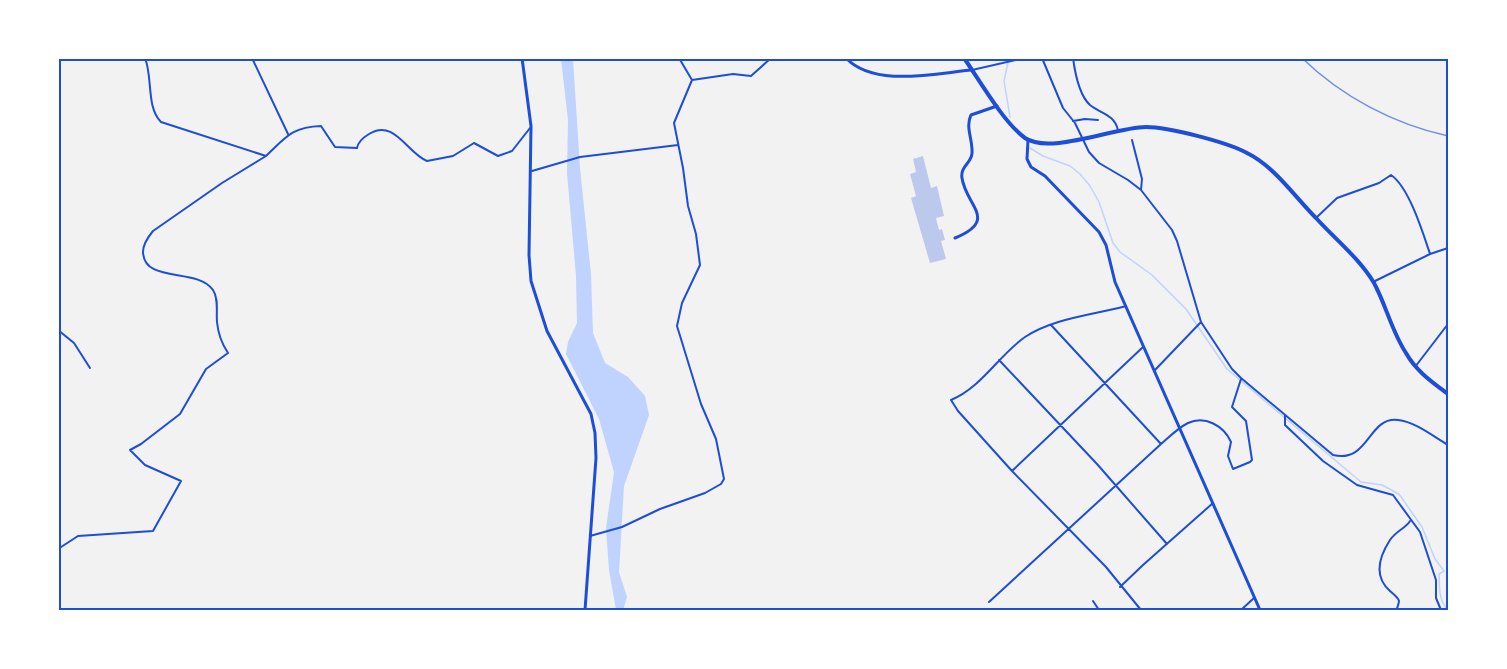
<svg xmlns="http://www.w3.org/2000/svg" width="1507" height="669" font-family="Barlow,sans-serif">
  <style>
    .water { fill: #bfd3fe }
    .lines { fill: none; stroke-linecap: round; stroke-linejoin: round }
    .stream { stroke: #bfd3fe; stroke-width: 1.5 }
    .building { fill: #bdc9ec }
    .minor { stroke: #1d4ed8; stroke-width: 2 }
    .tertiary { stroke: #1d4ed8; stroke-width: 3 }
    .secondary { stroke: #1d4ed8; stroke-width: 3 }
    .primary { stroke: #1d4ed8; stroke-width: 4 }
    .rail { stroke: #7290e2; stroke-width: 1.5 }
    .neatline { fill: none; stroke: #1d4ed8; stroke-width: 2 }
  </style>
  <rect width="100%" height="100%" fill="#f2f2f2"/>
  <path class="water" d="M 561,59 L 573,59 L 580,168 L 591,274 L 593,333 L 605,363 L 628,377 L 645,396 L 649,415 L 624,486 L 619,572 L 627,597 L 623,610 L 616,610 L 609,570 L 606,528 L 614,472 L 599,419 L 566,354 L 568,342 L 577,323 L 576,276 L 567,173 L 568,120 Z"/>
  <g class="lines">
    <path class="stream" d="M 1009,58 L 1004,81 L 1010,117
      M 1030,148 L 1043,156 L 1070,166 L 1080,174 L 1090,186 L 1099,202 L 1113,243 L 1120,252 L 1152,275 L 1186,309 L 1227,369 L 1361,482 L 1382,485 L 1399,494 L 1422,527 L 1435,559 L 1444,571 L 1439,574 C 1440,587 1438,597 1446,608"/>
  </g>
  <path class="building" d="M 923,156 L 931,188 L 937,186 L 944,216 L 936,218 L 939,230 L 942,229 L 945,240 L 941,241 L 946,259 L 930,263 L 911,198 L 916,196 L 910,174 L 916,172 L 913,159 Z"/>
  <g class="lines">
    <path class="minor" d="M 145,58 C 153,78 146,107 161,122 L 266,156 C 286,137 292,127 321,126 L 335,147 L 357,148 C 358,142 364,137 369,134 C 394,118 407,153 427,161 L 453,156 L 474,143 L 498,156 L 512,151 L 530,128
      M 252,58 L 288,134
      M 1042,58 L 1063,108 L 1075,123 L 1089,152 L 1099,163 L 1128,180 L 1141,190
      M 1073,58 C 1075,73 1079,95 1090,105 C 1101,114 1114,114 1118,130
      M 972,70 L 1025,58
      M 692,80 L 733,74 L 751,76 L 771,58
      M 1073,121 L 1085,119 L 1098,120
      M 1132,140 L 1142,179 L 1141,190 L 1172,230 L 1177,241 L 1201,322 L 1232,369 L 1241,378 L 1333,455 C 1369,464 1368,416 1398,420 C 1416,422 1434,437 1448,445
      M 532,171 L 580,157 L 678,145
      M 1316,218 L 1337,198 L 1379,183 L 1391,175 C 1409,187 1423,233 1430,254
      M 1373,282 L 1430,254 L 1448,248
      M 1126,306 C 1093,315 1054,318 1025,337 C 999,355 981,388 951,400 L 958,411 L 1012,471 L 1106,567 L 1141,610
      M 1051,325 L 1161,444
      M 58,330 L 74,343 L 90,368
      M 999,360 L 1097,464 L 1167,544
      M 1415,367 L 1448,324
      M 1155,370 L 1201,322
      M 1285,415 L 1285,425 L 1323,461 L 1357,485 L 1393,495 L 1420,532 L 1436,580 L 1436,598 L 1441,610
      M 1012,471 L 1143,347
      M 590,536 L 622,527 L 660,509 L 705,493 L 721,484 L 724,479 L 716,439 L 701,404 L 677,326 L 682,303 L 700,265 L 696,234 L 688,206 L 683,168 L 674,123 L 692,80 L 679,58
      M 58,549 L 78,536 L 153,531 L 181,481 L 145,465 L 130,450 L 141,444 L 180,414 L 206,369 L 228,353 C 222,344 218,333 217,322 C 216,312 219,299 213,290 C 197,267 144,284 143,252 C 143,244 148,237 153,231 L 222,183 L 266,156
      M 1120,587 L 1143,565 L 1213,503
      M 1093,601 L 1099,610
      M 989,602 L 1161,444 C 1169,437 1178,428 1188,423 C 1205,415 1224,426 1231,442 L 1228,456 L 1233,469 L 1250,462 L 1252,460 L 1246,421 L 1232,407 L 1241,379
      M 58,610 L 59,610
      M 109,610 L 118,610
      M 1241,610 L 1254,598
      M 1396,610 C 1397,610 1399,602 1399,601 C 1398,597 1393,594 1390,591 C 1373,576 1379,557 1390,540 C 1397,530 1405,529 1410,521"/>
    <path class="tertiary" d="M 846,58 C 874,88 936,73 972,70
      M 58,60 L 61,58
      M 1028,140 L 1027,159 L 1031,167 L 1045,176 L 1099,232 L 1106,245 L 1115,282 L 1260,610
      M 955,238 C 999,220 966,206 962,178 C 960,166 972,163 972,153 C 973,140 965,127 971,115 L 997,106"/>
    <path class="secondary" d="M 522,58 L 531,126 L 529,255 L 531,281 L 547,331 L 591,414 L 595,433 L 596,458 L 585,610"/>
    <path class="primary" d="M 964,58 C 980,81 1004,123 1025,138 C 1050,155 1115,127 1146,127 C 1168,127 1227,142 1247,153 C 1274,166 1295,197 1316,218 C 1335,239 1360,259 1374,283 C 1386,305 1392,332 1406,353 C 1416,371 1432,382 1448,394"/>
    <path class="rail" d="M 1302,58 C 1342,97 1394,124 1448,136"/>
  </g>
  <rect width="1507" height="669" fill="none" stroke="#ffffff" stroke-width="120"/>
  <rect x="60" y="60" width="1387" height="549" class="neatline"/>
</svg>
